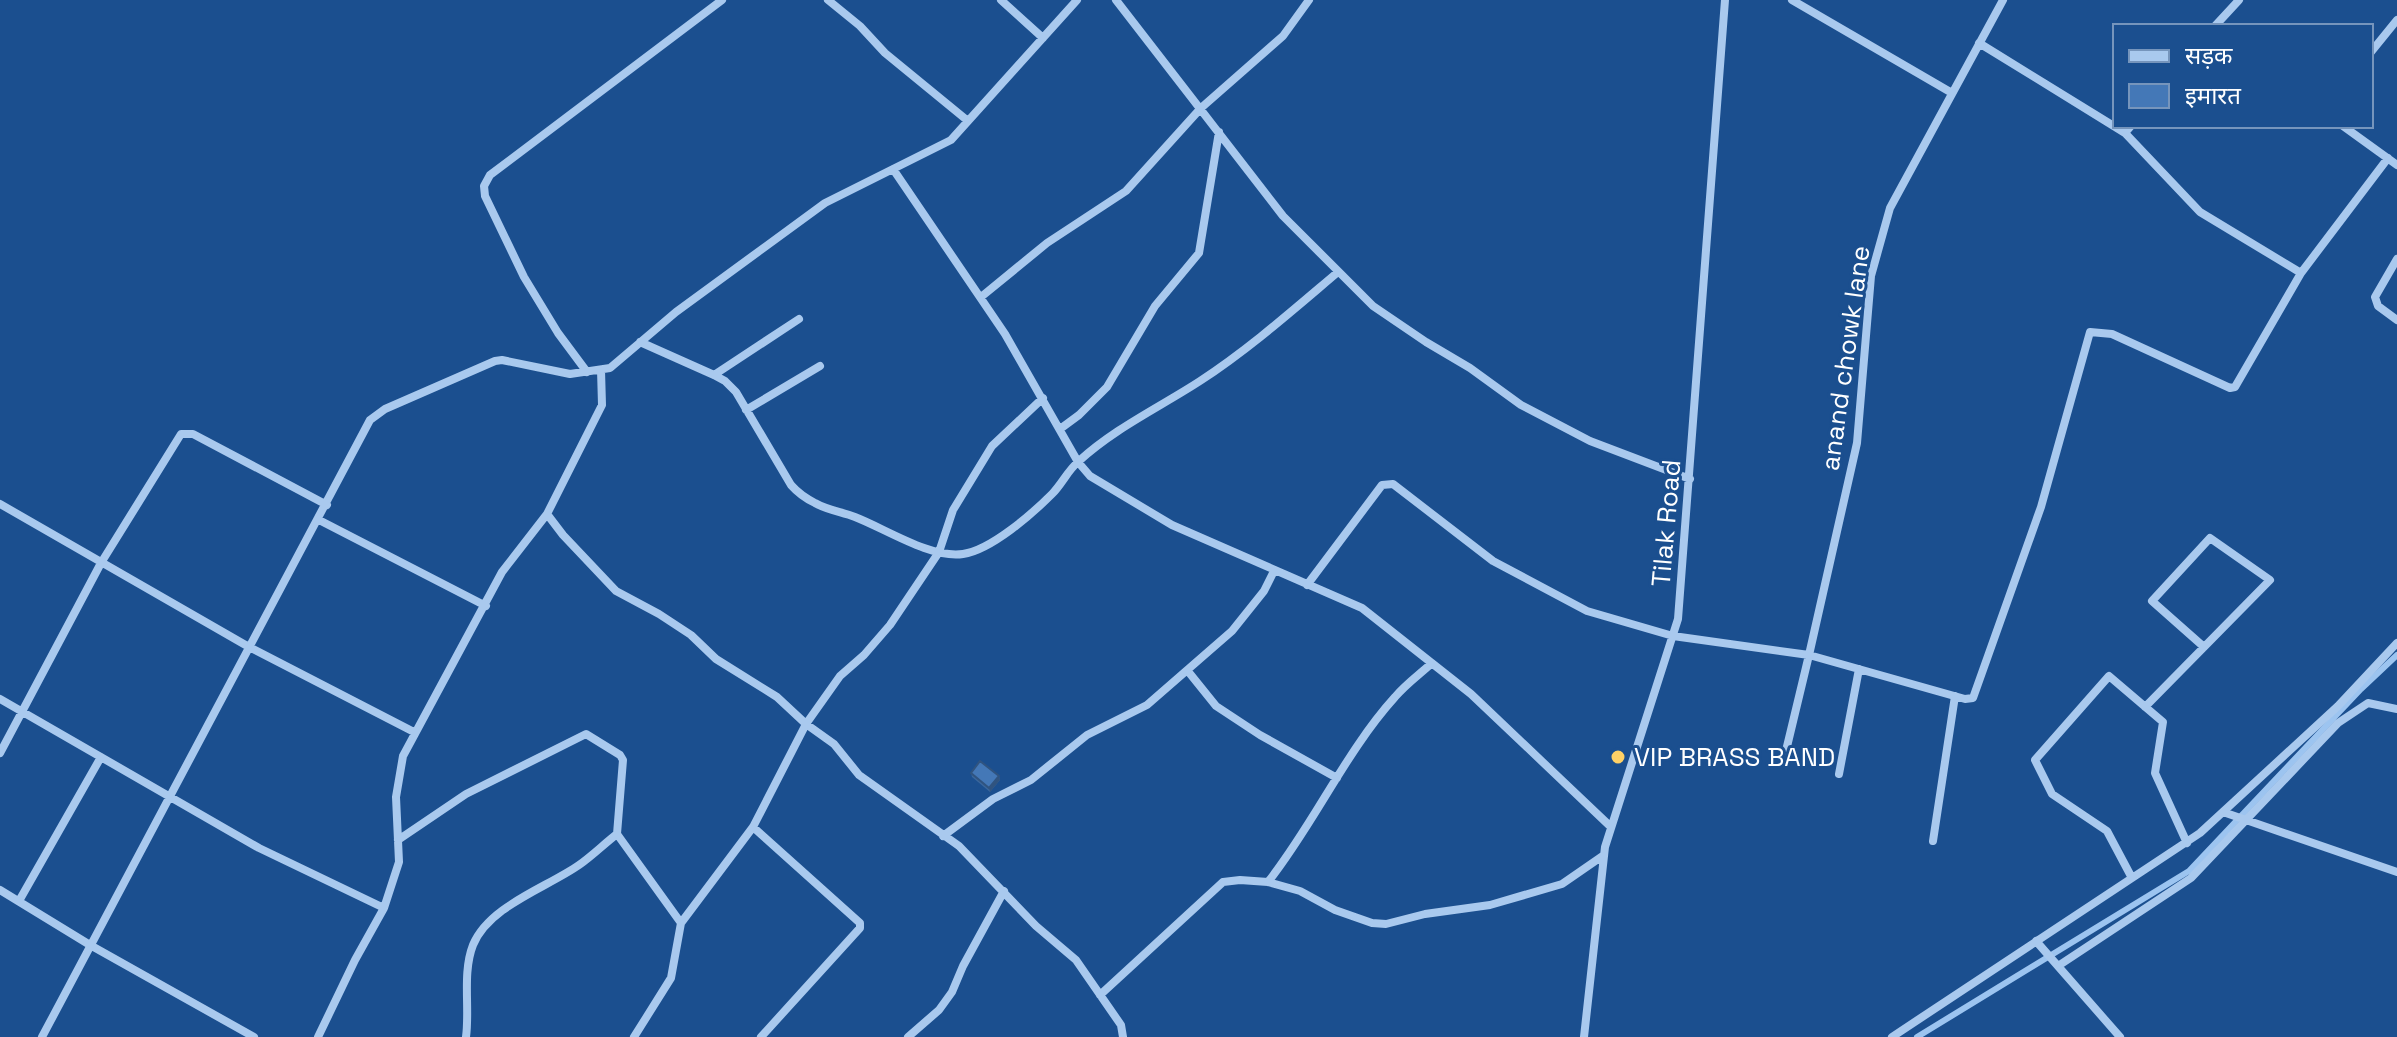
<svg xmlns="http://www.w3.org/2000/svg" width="2397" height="1037" font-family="'Space Grotesk','Noto Sans Devanagari',sans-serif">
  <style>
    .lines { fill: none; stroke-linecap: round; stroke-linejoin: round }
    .stream { stroke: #9cc4f0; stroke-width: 6 }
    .minor { stroke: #a9c9ee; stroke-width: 8 }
    .wall { fill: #3a679d }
    .shaded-wall { fill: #305480 }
    .building { fill: #4478b7; stroke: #305480; stroke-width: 2 }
    .poi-dot { fill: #ffd166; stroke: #1b4f8f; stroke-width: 3 }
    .labels { text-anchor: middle; stroke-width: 6; stroke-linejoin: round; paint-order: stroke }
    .street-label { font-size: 26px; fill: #fff; stroke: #1b4f8f }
    .poi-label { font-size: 26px; fill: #fff; stroke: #1b4f8f; text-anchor: start }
  </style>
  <rect width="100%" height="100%" fill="#1b4f8f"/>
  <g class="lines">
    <path class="stream" d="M 1917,1037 L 2189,871 L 2361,689 L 2397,655"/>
    <path class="minor" d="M 828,0 L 860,26 L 885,53 L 968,121
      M 1001,0 L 1043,38
      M 1116,0 L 1283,216 L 1373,306 L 1426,342 L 1470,368 L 1521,405 L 1590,441 L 1690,479
      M 1792,0 L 1952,93
      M 2215,26 L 2239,0
      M 1979,43 L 2125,133 L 2131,126
      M 2371,52 L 2397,20
      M 2343,126 L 2397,165
      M 893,169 L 1005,334 L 1078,462 L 1090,476 L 1172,525 L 1362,608 L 1471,694 L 1611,827
      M 2397,259 L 2375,297 L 2378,306 L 2397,320
      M 2301,273 L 2388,158
      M 981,297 L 1047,243 L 1126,191 L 1201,108 L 1283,36 L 1309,0
      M 640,342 L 714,375 L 725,381 L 736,392 L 791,485 C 798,493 805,498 815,503 C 827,510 842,512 855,517 C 884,528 931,559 963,554 C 991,550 1032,514 1052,494 C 1062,484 1068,470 1079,461 C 1115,428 1160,407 1200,381 C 1249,349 1293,310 1338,272
      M 587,372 L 558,333 L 524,277 L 485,196 L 484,186 L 490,175 L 722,0
      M 714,375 L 799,319
      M 746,410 L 820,366
      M 1060,429 L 1079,415 L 1107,387 L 1155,306 L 1199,253 L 1219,132
      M 0,504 L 249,647 L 414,732
      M 547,514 L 563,535 L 616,591 L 659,614 L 691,635 L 716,659 L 777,697 L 806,724 L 834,744 L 859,775 L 959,846 L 1036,926 L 1076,960 L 1121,1025 L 1123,1037
      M 319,520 L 486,606
      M 1307,585 L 1382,485 L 1393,484 L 1493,561 L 1587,611 L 1673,636 L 1809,655 L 1857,443 L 1871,276 L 1890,208 L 2003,0
      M 1187,670 L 1216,706 L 1260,735 L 1337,778
      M 0,699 L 259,848 L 384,908
      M 2145,707 L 2270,580 L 2210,538 L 2152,601 L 2204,647
      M 0,753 L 101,563 L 181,434 L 193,434 L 327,505
      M 1784,759 L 1809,655 L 1965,699 L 1973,698 L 2041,507 L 2090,332 L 2112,334 L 2230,388 L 2235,387 L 2301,273 L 2200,212 L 2125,133
      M 1839,774 L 1859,669
      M 2223,812 L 2397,872
      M 753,827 L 860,923 L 860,928 L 761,1037
      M 943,836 L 993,799 L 1031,780 L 1087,735 L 1147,705 L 1232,631 L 1264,591 L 1274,571
      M 398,840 L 466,794 L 586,734 L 620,755 L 623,760 L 617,834
      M 1933,841 L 1955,696
      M 2132,878 L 2107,831 L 2052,794 L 2035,760 L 2109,676 L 2163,722 L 2155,773 L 2187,843
      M 1268,882 C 1314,824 1346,751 1395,697 C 1406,684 1420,674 1432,663
      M 0,890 L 90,945 L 254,1037
      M 19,901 L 101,757
      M 2036,941 L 2120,1037
      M 2058,966 L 2191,878 L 2338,723 L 2368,703 L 2397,709
      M 1100,995 L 1223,882 L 1240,880 L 1268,882 L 1300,891 L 1335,910 L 1372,923 L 1386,924 L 1425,914 L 1490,905 L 1562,884 L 1604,855
      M 42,1037 L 370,420 L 385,409 L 495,361 L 502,360 L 570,374 L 610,368 L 676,312 L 825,203 L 951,140 L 1077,0
      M 318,1037 L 355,960 L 384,908 L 399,862 L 396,797 L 403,756 L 502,572 L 547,514 L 602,405 L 601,370
      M 466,1037 C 470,1008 462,973 473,945 C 489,906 546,888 579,865 C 592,856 604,844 617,834 L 681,923
      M 634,1037 L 671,978 L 681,923 L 753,827 L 806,724 L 840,676 L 864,655 L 890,625 L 939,552 L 953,510 L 992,446 L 1043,398
      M 908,1037 L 939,1010 L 952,992 L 963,966 L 1004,891
      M 1584,1037 L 1605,847 L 1678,619 L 1725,0
      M 1892,1037 L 2200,833 L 2338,706 L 2397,643"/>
  </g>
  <path class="wall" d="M 971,773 L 999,776 L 1000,780 L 990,792 L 972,777 Z"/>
  <path class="shaded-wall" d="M 999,776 L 1000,780 L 990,792 L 989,788 Z"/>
  <path class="building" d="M 980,761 L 999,776 L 989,788 L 971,773 Z"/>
  <circle class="poi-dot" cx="1618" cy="757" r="8"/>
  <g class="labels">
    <g class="street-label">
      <text transform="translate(1845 358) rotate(-82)" y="9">anand chowk lane</text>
      <text transform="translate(1666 523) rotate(-85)" y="9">Tilak Road</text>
    </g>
    <g class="poi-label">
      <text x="1634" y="766">VIP BRASS BAND</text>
    </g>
  </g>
  <rect x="2113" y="24" width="260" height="104" fill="#1b4f8f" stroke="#7695bc" stroke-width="2"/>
  <rect x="2129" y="50" width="40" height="12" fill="#a9c9ee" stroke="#7695bc" stroke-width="2"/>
  <text x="2185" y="64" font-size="24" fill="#ffffff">सड़क</text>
  <rect x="2129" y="84" width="40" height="24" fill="#4478b7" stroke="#7695bc" stroke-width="2"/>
  <text x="2185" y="104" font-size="24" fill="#ffffff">इमारत</text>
</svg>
